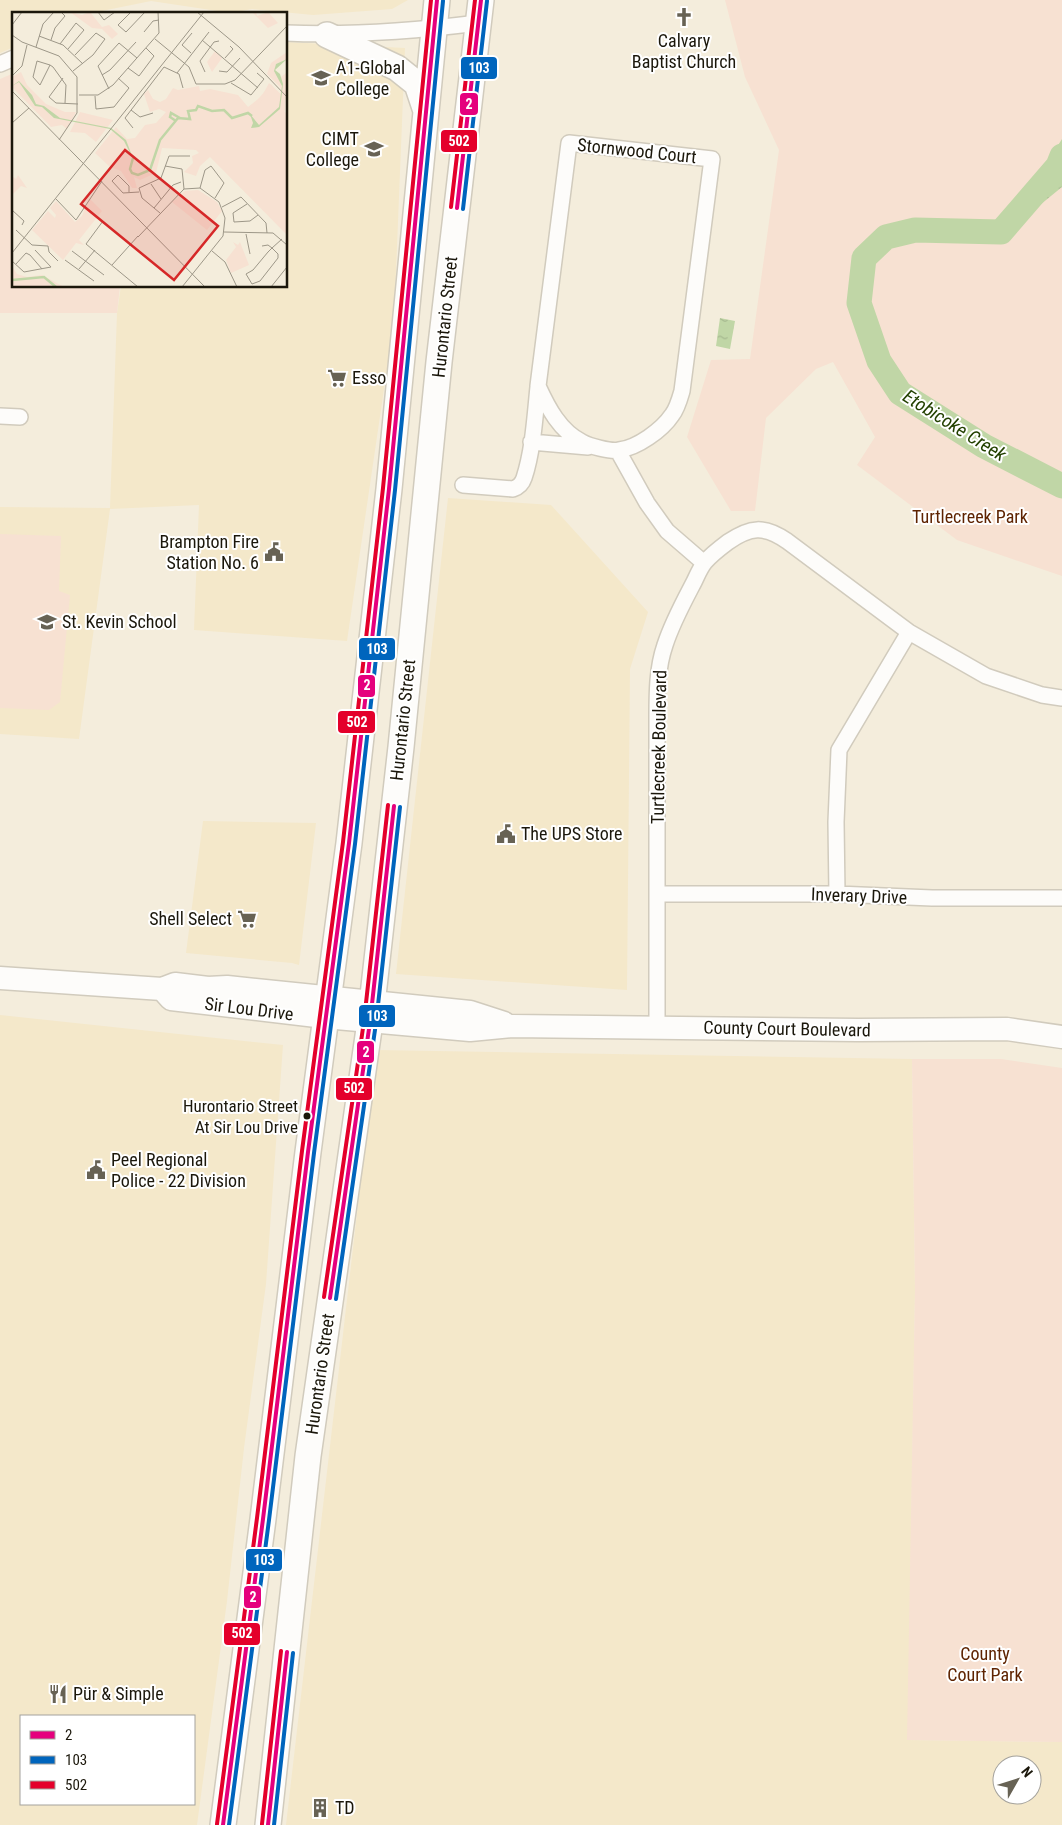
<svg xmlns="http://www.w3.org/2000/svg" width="1062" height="1825" font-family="'Roboto Condensed',sans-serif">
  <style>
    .built { fill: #f4e8ca; fill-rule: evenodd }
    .green { fill: #f7e1d2 }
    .water { fill: url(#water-ripples) }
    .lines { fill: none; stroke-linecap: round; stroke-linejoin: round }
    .river { stroke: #c0d6a6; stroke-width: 25 }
    .street-casing { stroke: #d1cbbd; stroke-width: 18 }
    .secondary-casing { stroke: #d1cbbd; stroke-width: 25 }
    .primary-casing { stroke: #d1cbbd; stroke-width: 28 }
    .street { stroke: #fdfcfa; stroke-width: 15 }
    .secondary { stroke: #fdfcfa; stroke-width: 22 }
    .primary { stroke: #fdfcfa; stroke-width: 25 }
    .bus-1-casing { stroke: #fff; stroke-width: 8 }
    .bus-2-casing { stroke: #fff; stroke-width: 8 }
    .bus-3-casing { stroke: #fff; stroke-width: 8 }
    .bus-1 { stroke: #e5007d; stroke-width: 4 }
    .bus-2 { stroke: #0065bd; stroke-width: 4 }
    .bus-3 { stroke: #e4002b; stroke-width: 4 }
    .bus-dot { fill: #1b170b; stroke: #fff; stroke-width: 2 }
    .labels { text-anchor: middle; stroke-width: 4; stroke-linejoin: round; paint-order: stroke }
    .bus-label { font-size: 17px; fill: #1b170b; stroke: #fff; text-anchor: end }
    .poi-label { font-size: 18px; fill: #1b170b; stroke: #fff; text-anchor: start }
    .street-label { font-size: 18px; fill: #1b170b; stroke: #fff }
    .park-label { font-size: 18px; fill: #5e2301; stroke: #fff }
    .water-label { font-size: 19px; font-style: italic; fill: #234100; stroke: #fff }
    .inset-river { fill: none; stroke: #c0d6a6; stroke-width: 2.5 }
    .inset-road { fill: none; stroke: #9d9788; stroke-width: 1 }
    .view { fill: #d62828; fill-opacity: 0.15; stroke: #d62828; stroke-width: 2.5 }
    .inset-edge { fill: none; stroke: #1b170b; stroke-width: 2.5 }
    .line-badge { stroke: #fff; stroke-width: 2 }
    .badge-label { font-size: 14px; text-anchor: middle; font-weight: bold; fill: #fff }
  </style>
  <defs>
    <pattern id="water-ripples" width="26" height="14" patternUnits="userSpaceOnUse" patternTransform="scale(1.25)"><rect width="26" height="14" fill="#c0d6a6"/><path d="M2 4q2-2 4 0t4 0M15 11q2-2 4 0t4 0" fill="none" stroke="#a4b78e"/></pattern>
  </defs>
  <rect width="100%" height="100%" fill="#f4eddc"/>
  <path class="built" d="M 0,0 L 408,0 L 392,9 L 313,15 L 252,9 L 231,13 L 151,1 L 87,14 L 14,14 L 14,47 L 0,53 Z
    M 286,42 L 405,48 L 394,321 L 347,641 L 194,630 L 199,505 L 110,509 L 79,739 L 0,734 L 0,507 L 110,508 L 117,313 L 121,286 L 286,286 Z
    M 448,498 L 551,505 L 648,612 L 630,669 L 627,990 L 396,974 Z
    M 203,821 L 316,823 L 299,965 L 292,963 L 186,953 Z
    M 0,1015 L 283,1045 L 266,1284 L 244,1448 L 227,1601 L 197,1825 L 0,1825 ZM 21,1716 L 194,1716 L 194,1804 L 21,1804 Z
    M 376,1050 L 912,1059 L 915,1290 L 908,1740 L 1062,1742 L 1062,1825 L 286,1825 ZM 1002,1765 L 1032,1765 L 1032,1795 L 1002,1795 Z"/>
  <path class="green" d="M 725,0 L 1062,0 L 1062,576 L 957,540 L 857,465 L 875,437 L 833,362 L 816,369 L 766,418 L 755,511 L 731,511 L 687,437 L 711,360 L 750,359 L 779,150 L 745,77 Z
    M 14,73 L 14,286 L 120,286 L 117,313 L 0,313 L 0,79 Z
    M 0,534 L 61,536 L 59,591 L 70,595 L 60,702 L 49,710 L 0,708 Z
    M 912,1059 L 1001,1059 L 1062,1068 L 1062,1742 L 907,1740 L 915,1290 Z"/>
  <path class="water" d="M 1062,139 L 1062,187 L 1024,218 L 1017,210 Z
    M 720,318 L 735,321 L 730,349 L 716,346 Z"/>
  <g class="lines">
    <path class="river" d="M 1062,156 L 1058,166 L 1001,232 L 915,230 L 886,237 L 864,258 L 859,303 L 879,361 L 900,393 L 984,446 L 1062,486"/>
    <g class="street-casing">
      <path id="street" d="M 286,33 C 350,36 414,31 478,23
        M 0,64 L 14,58
        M 569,143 L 712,159 L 682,391 C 680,398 677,409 672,415 C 662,430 637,448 619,450 C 611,452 589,446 582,442 C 560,431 548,408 538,386 Z
        M 0,416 L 20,417
        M 531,442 L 588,447
        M 618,451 L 647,503 L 667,531 L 704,563
        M 463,485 L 513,489 C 519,487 522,484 524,478 C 533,451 535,416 538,387
        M 657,894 L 837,894 L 932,898 L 1062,898
        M 837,894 L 836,822 L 839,750 L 909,632
        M 657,1027 L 657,717 C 657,693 657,668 665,645 C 672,623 683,603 694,582 C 697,576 700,568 705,562 C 711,555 720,548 728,542 C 750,527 764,525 787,541 L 909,632 L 986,676 L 1042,695 L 1062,698"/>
    </g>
    <g class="secondary-casing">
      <path id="secondary" d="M 0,978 L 162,989 L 175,984 L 208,988 L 227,987 L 470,1012 L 504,1023
        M 162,989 L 171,999 L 325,1017 L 470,1030 L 512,1026 L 858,1030 L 1007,1029 L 1062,1037"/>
    </g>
    <g class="primary-casing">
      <path id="primary" d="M 327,35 L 397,68 L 417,84 L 426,111
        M 223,1825 L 263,1519 L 308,1152 L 349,843 L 389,489 L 437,0
        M 268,1825 L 308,1456 L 370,1022 L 401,747 L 439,362 L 481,0"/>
    </g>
    <use href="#street" class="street"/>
    <use href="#secondary" class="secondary"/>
    <use href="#primary" class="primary"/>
    <g class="bus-1-casing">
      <path id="bus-1" d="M 457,208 L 481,0
        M 330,1298 L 370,1022 L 394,806
        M 223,1825 L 263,1519 L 308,1152 L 349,843 L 389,489 L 437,0
        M 268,1825 L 287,1652"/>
    </g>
    <g class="bus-2-casing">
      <path id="bus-2" d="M 463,209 L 487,1
        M 336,1299 L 376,1023 L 400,807
        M 229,1825 L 269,1520 L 314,1153 L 355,844 L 395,490 L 443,1
        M 274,1825 L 293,1653"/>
    </g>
    <g class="bus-3-casing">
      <path id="bus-3" d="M 451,207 L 475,0
        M 324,1297 L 364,1021 L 388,805
        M 217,1824 L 257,1518 L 302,1151 L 343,842 L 383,488 L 431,0
        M 262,1824 L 281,1651"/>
    </g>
    <use href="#bus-1" class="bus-1"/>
    <use href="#bus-2" class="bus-2"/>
    <use href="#bus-3" class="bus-3"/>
  </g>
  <defs>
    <g id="church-bare" transform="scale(1.5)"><path d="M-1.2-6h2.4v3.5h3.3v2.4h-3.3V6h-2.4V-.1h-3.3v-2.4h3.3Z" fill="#676254" stroke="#fff" stroke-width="2.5" paint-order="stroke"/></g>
    <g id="university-bare" transform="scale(1.5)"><path d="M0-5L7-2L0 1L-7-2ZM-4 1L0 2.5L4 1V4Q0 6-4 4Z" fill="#676254" stroke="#fff" stroke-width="2.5" paint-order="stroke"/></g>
    <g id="supermarket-bare" transform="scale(1.5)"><path d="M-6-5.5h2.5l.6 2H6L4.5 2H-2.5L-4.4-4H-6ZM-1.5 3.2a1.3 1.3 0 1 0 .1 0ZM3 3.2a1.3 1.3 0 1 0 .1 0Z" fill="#676254" stroke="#fff" stroke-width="2.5" paint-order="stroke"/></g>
    <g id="civic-bare" transform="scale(1.5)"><path d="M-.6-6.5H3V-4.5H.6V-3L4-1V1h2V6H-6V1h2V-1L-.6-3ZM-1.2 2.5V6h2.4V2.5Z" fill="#676254" stroke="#fff" stroke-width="2.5" paint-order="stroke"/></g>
    <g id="school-bare" transform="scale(1.5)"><path d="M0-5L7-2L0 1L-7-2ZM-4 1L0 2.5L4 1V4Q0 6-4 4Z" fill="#676254" stroke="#fff" stroke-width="2.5" paint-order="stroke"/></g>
    <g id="restaurant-bare" transform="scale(1.5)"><path d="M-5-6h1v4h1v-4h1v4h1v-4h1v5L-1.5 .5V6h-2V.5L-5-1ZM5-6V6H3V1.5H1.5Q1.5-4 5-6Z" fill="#676254" stroke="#fff" stroke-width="2.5" paint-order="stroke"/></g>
    <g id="building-bare" transform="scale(1.5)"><path d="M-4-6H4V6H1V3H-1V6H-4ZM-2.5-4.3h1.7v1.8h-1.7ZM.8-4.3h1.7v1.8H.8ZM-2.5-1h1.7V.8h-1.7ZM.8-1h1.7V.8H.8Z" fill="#676254" stroke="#fff" stroke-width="2.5" paint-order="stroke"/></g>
  </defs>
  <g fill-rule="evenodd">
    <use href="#church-bare" x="684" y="17"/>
    <use href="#university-bare" x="321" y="78"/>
    <use href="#university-bare" x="374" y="149"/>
    <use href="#supermarket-bare" x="337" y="378"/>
    <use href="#civic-bare" x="274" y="552"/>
    <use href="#school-bare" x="47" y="622"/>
    <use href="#civic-bare" x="506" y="834"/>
    <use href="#supermarket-bare" x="247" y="919"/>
    <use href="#civic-bare" x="96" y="1170"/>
    <use href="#restaurant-bare" x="58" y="1694"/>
    <use href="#building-bare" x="320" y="1808"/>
  </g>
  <circle class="bus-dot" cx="307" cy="1116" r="4.5"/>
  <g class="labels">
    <g class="bus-label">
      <text x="298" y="1112">Hurontario Street<tspan x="298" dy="21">At Sir Lou Drive</tspan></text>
    </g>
    <g class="poi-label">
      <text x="684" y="47" text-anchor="middle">Calvary<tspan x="684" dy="21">Baptist Church</tspan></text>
      <text x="336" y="74">A1-Global<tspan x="336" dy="21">College</tspan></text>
      <text x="359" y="145" text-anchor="end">CIMT<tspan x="359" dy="21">College</tspan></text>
      <text x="352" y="384">Esso</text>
      <text x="259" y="548" text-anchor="end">Brampton Fire<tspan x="259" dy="21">Station No. 6</tspan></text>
      <text x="62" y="628">St. Kevin School</text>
      <text x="521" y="840">The UPS Store</text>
      <text x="232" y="925" text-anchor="end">Shell Select</text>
      <text x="111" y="1166">Peel Regional<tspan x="111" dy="21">Police - 22 Division</tspan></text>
      <text x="73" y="1700">Pür &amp; Simple</text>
      <text x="335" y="1814">TD</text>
    </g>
    <g class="street-label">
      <text transform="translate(637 151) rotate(6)" y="6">Stornwood Court</text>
      <text transform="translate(445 317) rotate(-84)" y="6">Hurontario Street</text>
      <text transform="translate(403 720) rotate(-84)" y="6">Hurontario Street</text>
      <text transform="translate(659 747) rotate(-89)" y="6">Turtlecreek Boulevard</text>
      <text transform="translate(859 896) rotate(2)" y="6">Inverary Drive</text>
      <text transform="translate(249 1009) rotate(7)" y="6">Sir Lou Drive</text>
      <text transform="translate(787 1029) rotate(1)" y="6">County Court Boulevard</text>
      <text transform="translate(320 1374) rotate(-82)" y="6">Hurontario Street</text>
    </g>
    <g class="park-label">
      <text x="970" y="523">Turtlecreek Park</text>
      <text x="985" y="1660">County<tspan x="985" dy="21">Court Park</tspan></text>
    </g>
    <g class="water-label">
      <text transform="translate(955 425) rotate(32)" y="7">Etobicoke Creek</text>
    </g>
  </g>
  <g transform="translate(12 12)">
    <rect width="275" height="275" fill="#f4eddc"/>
    <path d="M 58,0 L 70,3 L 78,0 L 90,15 L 97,13 L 106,22 L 100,27 L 90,17 L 80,16 ZM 244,0 L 245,4 L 256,0 L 266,11 L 256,16 L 241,1 ZM 203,39 L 210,46 L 200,60 L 195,50 ZM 275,40 L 275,47 L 264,52 L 263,60 L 267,64 L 270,77 L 255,62 L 259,51 ZM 9,60 L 15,73 L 34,92 L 53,100 L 64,100 L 55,117 L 50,113 L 39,115 L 0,75 L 0,65 ZM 257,71 L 271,84 L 270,97 L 275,102 L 275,223 L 198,145 L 188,154 L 184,164 L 172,160 L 181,151 L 180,144 L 187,141 L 184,138 L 150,136 L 144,161 L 128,168 L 122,165 L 125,176 L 120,176 L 109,159 L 98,155 L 83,141 L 104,115 L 115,127 L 123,126 L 133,113 L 144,111 L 154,100 L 147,97 L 138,100 L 132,82 L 136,78 L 141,87 L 148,90 L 154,87 L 161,76 L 166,78 L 187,74 L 188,79 L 198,77 L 226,83 L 236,95 L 250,84 ZM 68,100 L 101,108 L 84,130 L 73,121 L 58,120 ZM 6,163 L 15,176 L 9,174 L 0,183 L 0,164 L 4,167 ZM 186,178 L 205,190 L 210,199 L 195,218 L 160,190 L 173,179 ZM 77,186 L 90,199 L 67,228 L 72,233 L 64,231 L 51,248 L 20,218 L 36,199 L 43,206 L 44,203 L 38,196 L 44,189 L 63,210 L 70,204 ZM 221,230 L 226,233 L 228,230 L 237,253 L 219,261 L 214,248 L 224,235 Z" fill="#f7e1d2"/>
    <path d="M 275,60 L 273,99 L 250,115 L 242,118 L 268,97 L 269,65 ZM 259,72 L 262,76 L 238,101 L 221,104 L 229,90 L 237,98 ZM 0,254 L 5,262 L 15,265 L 30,263 L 52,275 L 0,275 Z" fill="#f7e1d2"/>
    <path d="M 275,47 L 263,58 L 268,62 L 271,72 L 268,97 L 247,115 L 239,116 L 241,111 L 238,102 L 247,113 L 267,95 L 270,74 L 262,59 L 264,52 ZM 7,69 L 20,83 L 24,92 L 32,94 L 48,106 L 99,116 L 114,128 L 122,149 L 112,129 L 98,117 L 42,106 L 30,95 L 23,94 L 7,70 L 0,74 Z" fill="#c0d6a6"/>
    <path class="inset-river" d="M 164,109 L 158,105 L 159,101 L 168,106M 121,146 L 118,157 L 120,161 L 126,163 L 138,158 L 148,128 L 166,106 L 178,107 L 176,99 L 184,98 L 186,94 L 200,99 L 212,98 L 220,106 L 236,101 L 240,104M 0,268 L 32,265 L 44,275"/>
    <path class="inset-road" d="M 86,0 L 92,8 L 103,0M 119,0 L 106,13 L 114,20 L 133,0M 185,0 L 227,35 L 275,85M 0,13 L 10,0M 132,20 L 141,9 L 147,8M 0,23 L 10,30 L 47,44 L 65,65 L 65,101 L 47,128M 27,24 L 51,33 L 71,52M 143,27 L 177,55 L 184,72 L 213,72 L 223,68 L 275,14M 39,28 L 43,16 L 53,4 L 49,0M 190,28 L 246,76M 48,32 L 64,11 L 72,18 L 56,37M 24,35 L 31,12 L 42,0M 179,41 L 170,33 L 180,21M 213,46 L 221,37 L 218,34M 38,53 L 28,73 L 21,65 L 25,49 L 38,53 L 41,55 L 54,73 L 53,91M 116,56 L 127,64 L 142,44 L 134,36M 61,59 L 81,43 L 93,27 L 84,21 L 63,43M 207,59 L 215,60 L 228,46M 193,60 L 188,49 L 202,30 L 207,29M 165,61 L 197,20M 90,63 L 98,58 L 124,30M 0,64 L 10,54 L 15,33M 51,66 L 37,85 L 44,91 L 66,92M 219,71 L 239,83 L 252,67 L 245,61M 97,77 L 86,54 L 107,31 L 125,46M 0,79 L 193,275M 67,83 L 86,83 L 101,73 L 147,21 L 146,0M 83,84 L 84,97 L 102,95 L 117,76 L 106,66M 119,98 L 128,105 L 141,101M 0,111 L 17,96M 121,116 L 113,106 L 152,55 L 167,62 L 171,76M 153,154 L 170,157 L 172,177M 139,172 L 149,187M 188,176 L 193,158 L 199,154 L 212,171 L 203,186M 117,180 L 117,174 L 106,163 L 100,169 L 111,181 L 127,180M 44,187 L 64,208 L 90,169M 235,192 L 221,201 L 222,210 L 238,209 L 246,203M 210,195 L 229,185 L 254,211 L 255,221M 142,196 L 161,173 L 169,170M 0,198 L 12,209 L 10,213M 148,201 L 130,186 L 127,176 L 149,166 L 157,144 L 178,144M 91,209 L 74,232 L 126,275M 4,218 L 20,233 L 36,234 L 37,240 L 46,249M 212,220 L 261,221 L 275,233M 234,222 L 238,242M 126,225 L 172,177 L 188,176 L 207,190 L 213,206 L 211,224 L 170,275M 250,234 L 256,233 L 260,236 L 266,242 L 266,246 L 248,269 L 240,272 L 234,262 L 241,258 L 256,240 L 260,236 L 270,227M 60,239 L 92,263M 200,239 L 213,250 L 225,275M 0,241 L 192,0M 18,243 L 30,257M 53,248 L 82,269M 0,249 L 12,260 L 39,255 L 23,238M 4,252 L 14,241 L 18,243M 100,253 L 126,224M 67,257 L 83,238M 259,275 L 275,255"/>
    <path class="view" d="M 113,138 L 206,214 L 162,268 L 69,192 Z"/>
    <rect width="275" height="275" class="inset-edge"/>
  </g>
  <g class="line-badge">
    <rect x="460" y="56" width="38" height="24" rx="5" fill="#0065bd"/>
    <rect x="459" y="92" width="20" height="24" rx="5" fill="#e5007d"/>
    <rect x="440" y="129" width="38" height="24" rx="5" fill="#e4002b"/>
    <rect x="358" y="637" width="38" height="24" rx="5" fill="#0065bd"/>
    <rect x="357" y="674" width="19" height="24" rx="5" fill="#e5007d"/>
    <rect x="337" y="710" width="39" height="24" rx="5" fill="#e4002b"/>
    <rect x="358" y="1004" width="38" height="24" rx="5" fill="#0065bd"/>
    <rect x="356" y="1040" width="19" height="24" rx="5" fill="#e5007d"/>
    <rect x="335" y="1077" width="38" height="24" rx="5" fill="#e4002b"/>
    <rect x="245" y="1548" width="38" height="24" rx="5" fill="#0065bd"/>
    <rect x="243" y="1585" width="19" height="24" rx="5" fill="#e5007d"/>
    <rect x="223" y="1622" width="38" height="24" rx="5" fill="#e4002b"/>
  </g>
  <g class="badge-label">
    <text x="479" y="73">103</text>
    <text x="469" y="109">2</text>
    <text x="459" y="146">502</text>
    <text x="377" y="654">103</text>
    <text x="367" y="690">2</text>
    <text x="357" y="727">502</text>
    <text x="377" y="1021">103</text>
    <text x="366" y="1057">2</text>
    <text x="354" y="1093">502</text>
    <text x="264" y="1565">103</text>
    <text x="253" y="1602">2</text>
    <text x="242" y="1638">502</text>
  </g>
  <rect x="20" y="1715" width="175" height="90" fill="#ffffff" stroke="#a4a29d"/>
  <rect x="30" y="1731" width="25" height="8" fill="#e5007d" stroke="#a4a29d"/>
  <text x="65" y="1740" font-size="15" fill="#1b170b">2</text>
  <rect x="30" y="1756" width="25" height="8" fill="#0065bd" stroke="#a4a29d"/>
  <text x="65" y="1765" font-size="15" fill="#1b170b">103</text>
  <rect x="30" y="1781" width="25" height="8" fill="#e4002b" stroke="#a4a29d"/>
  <text x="65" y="1790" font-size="15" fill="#1b170b">502</text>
  <g transform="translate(1017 1780) rotate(51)"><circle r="24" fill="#ffffff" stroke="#a4a29d"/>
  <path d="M0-4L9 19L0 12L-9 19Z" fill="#676254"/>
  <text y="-8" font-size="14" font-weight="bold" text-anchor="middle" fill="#1b170b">N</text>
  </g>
</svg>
